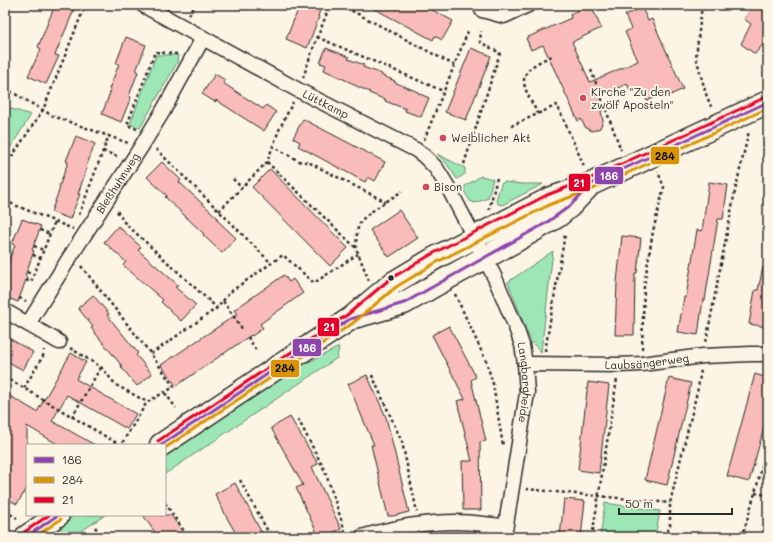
<svg xmlns="http://www.w3.org/2000/svg" width="773" height="542" font-family="Mali,sans-serif">
  <style>
    .green { fill: #9de7b6; stroke: #648970 }
    .building { fill: #f9bcba; stroke: #2b2b2b }
    .lines { fill: none; stroke-linecap: round; stroke-linejoin: round }
    .street-casing { stroke: #2b2b2b; stroke-width: 17 }
    .primary-casing { stroke: #2b2b2b; stroke-width: 25 }
    .path { stroke: #2b2b2b; stroke-width: 2.5; stroke-dasharray: 3 3; stroke-linecap: butt }
    .street { stroke: #fcf5e5; stroke-width: 14 }
    .primary { stroke: #fcf5e5; stroke-width: 22 }
    .bus-1-casing { stroke: #fcf5e5; stroke-width: 6 }
    .bus-2-casing { stroke: #fcf5e5; stroke-width: 6 }
    .bus-3-casing { stroke: #fcf5e5; stroke-width: 6 }
    .bus-1 { stroke: #8e44ad; stroke-width: 3 }
    .bus-2 { stroke: #d89406; stroke-width: 3 }
    .bus-3 { stroke: #e4002b; stroke-width: 3 }
    .poi-dot { fill: #d1495b; stroke: #fcf5e5; stroke-width: 1.5 }
    .bus-dot { fill: #2b2b2b; stroke: #fcf5e5; stroke-width: 1.5 }
    .labels { text-anchor: middle; stroke-width: 4; stroke-linejoin: round; paint-order: stroke }
    .poi-label { font-size: 11px; fill: #2b2b2b; stroke: #fcf5e5; text-anchor: start }
    .street-label { font-size: 11px; fill: #2b2b2b; stroke: #fcf5e5 }
    .line-badge { stroke: #fcf5e5; stroke-width: 1.5 }
    .badge-label { font-size: 11px; text-anchor: middle; font-weight: bold; fill: #fff }
    .pale-badge-label { font-size: 11px; text-anchor: middle; font-weight: bold; fill: #111 }
  </style>
  <rect width="100%" height="100%" fill="#fcf5e5"/>
  <filter id="ink" filterUnits="userSpaceOnUse"><feTurbulence type="fractalNoise" baseFrequency=".025" numOctaves="2"/><feDisplacementMap in="SourceGraphic" scale="8" xChannelSelector="R" yChannelSelector="G"/><feConvolveMatrix kernelMatrix="1 2 1 2 8 2 1 2 1" color-interpolation-filters="sRGB"/></filter>
  <g filter="url(#ink)">
    <path class="green" d="M 156,55 L 178,55 L 177,63 L 140,128 L 130,124 Z
      M 5,107 L 31,115 L 5,156 Z
      M 437,154 L 465,168 L 465,174 L 457,179 L 447,164 Z
      M 481,176 L 493,179 L 488,198 L 475,203 L 470,201 L 464,191 L 465,186 Z
      M 504,182 L 522,184 L 543,184 L 502,205 L 498,204 L 496,200 L 501,184 Z
      M 553,251 L 541,352 L 531,342 L 508,282 Z
      M 339,347 L 337,358 L 165,474 L 165,453 L 271,381 Z
      M 605,503 L 660,511 L 655,537 L 600,537 Z
      M 75,515 L 105,515 L 73,537 L 43,537 Z"/>
    <path class="building" d="M 55,5 L 76,5 L 55,55 L 59,56 L 46,84 L 28,76 L 41,49 L 38,47 Z
      M 300,5 L 322,5 L 318,16 L 319,17 L 307,48 L 286,39 Z
      M 367,5 L 423,5 L 453,21 L 442,40 L 435,36 L 433,40 Z
      M 591,5 L 601,28 L 572,42 L 590,82 L 638,61 L 625,32 L 631,29 L 625,15 L 642,8 L 648,21 L 652,19 L 683,89 L 664,98 L 662,94 L 647,101 L 641,88 L 631,92 L 627,84 L 597,97 L 603,110 L 601,111 L 603,121 L 600,128 L 592,131 L 585,127 L 581,119 L 578,121 L 543,45 L 531,50 L 526,38 L 571,18 L 570,14 Z
      M 754,5 L 768,5 L 768,38 L 755,54 L 741,44 L 751,24 L 744,19 Z
      M 126,37 L 146,45 L 136,71 L 138,72 L 129,96 L 131,97 L 121,122 L 102,114 L 111,90 L 109,89 L 119,64 L 116,63 Z
      M 326,48 L 349,57 L 348,59 L 364,65 L 363,67 L 382,74 L 381,75 L 395,81 L 394,82 L 418,92 L 418,93 L 429,98 L 421,117 L 405,111 L 406,109 L 385,101 L 386,100 L 369,93 L 370,92 L 354,85 L 354,84 L 324,70 L 326,65 L 320,63 Z
      M 471,48 L 491,56 L 466,120 L 445,112 Z
      M 215,74 L 225,80 L 223,83 L 263,109 L 266,105 L 276,112 L 264,131 L 216,100 L 215,102 L 202,94 Z
      M 303,119 L 385,162 L 375,181 L 368,177 L 365,182 L 298,146 L 300,142 L 293,138 Z
      M 76,136 L 95,144 L 86,167 L 87,168 L 78,194 L 80,194 L 70,219 L 51,212 L 60,188 L 59,187 L 68,162 L 66,161 Z
      M 162,162 L 181,180 L 179,182 L 218,218 L 217,220 L 236,238 L 222,253 L 203,235 L 204,234 L 165,197 L 167,196 L 147,177 Z
      M 270,169 L 348,248 L 330,266 L 252,187 Z
      M 709,182 L 728,185 L 723,219 L 718,219 L 705,300 L 703,300 L 698,335 L 678,332 L 684,297 L 686,297 L 697,230 L 702,231 Z
      M 399,210 L 418,238 L 389,257 L 370,230 Z
      M 22,219 L 41,226 L 32,250 L 34,251 L 25,276 L 27,277 L 18,302 L 5,297 L 5,270 L 15,245 L 12,244 Z
      M 118,226 L 141,247 L 138,250 L 178,285 L 175,287 L 196,305 L 181,321 L 161,302 L 163,300 L 123,265 L 126,262 L 104,242 Z
      M 622,236 L 641,238 L 637,273 L 635,273 L 634,335 L 615,335 L 617,282 Z
      M 763,267 L 768,268 L 768,321 L 767,327 L 749,324 L 755,290 L 758,290 Z
      M 284,275 L 289,282 L 293,279 L 303,293 L 260,324 L 263,328 L 252,336 L 251,335 L 176,386 L 161,365 L 237,314 L 234,310 Z
      M 93,295 L 109,314 L 107,315 L 138,353 L 136,355 L 152,374 L 137,386 L 121,367 L 122,366 L 91,328 L 93,327 L 78,308 Z
      M 449,326 L 476,377 L 471,380 L 486,441 L 480,442 L 481,510 L 463,510 L 462,461 L 472,461 L 457,401 L 465,399 L 432,335 Z
      M 5,336 L 33,352 L 23,370 L 5,360 Z
      M 71,353 L 86,362 L 76,379 L 136,414 L 127,429 L 67,395 L 52,421 L 95,445 L 59,445 L 27,426 L 27,488 L 17,504 L 5,498 L 5,393 L 37,412 Z
      M 755,374 L 768,378 L 768,413 L 749,482 L 727,476 Z
      M 367,375 L 386,417 L 409,512 L 393,516 L 388,516 L 371,445 L 374,445 L 348,384 Z
      M 669,378 L 691,383 L 667,485 L 645,480 Z
      M 588,382 L 609,385 L 599,473 L 578,470 Z
      M 290,417 L 318,464 L 312,467 L 341,529 L 323,537 L 319,537 L 296,488 L 303,485 L 271,428 Z
      M 235,483 L 248,507 L 264,537 L 238,537 L 227,518 L 215,494 Z
      M 564,499 L 585,501 L 581,537 L 560,537 Z
      M 143,515 L 171,515 L 186,537 L 158,537 Z"/>
    <g class="lines">
      <g class="street-casing">
        <g id="street">
          <path id="s1" d="M 143,5 L 298,90 L 416,150 L 424,156 L 436,168 L 449,189 L 485,258 L 495,278 L 515,325 L 522,345 L 525,364 L 527,393 L 504,537"/>
          <path d="M 482,10 L 504,16 L 528,5"/>
          <path d="M 5,311 L 59,342"/>
          <path id="s2" d="M 28,324 L 70,257 L 141,147 L 163,111 L 203,38"/>
          <path id="s3" d="M 525,364 L 619,365 L 642,364 L 703,356 L 751,354 L 768,354"/>
          <path d="M 362,537 C 392,528 425,522 456,522 C 472,522 489,525 505,526"/>
        </g>
      </g>
      <g class="primary-casing">
        <path id="primary" d="M 358,316 L 404,303 L 446,279 L 517,240 L 558,216 L 570,206 L 587,188
          M 161,445 L 350,319 L 393,283 L 435,258 L 549,199 L 591,184 L 768,102
          M 26,537 L 58,515"/>
      </g>
      <path class="path" d="M 341,5 L 454,65
        M 702,5 L 696,57 L 706,94 L 712,109
        M 189,15 L 195,5
        M 317,37 L 443,91
        M 591,70 L 621,150
        M 303,78 L 311,54 L 330,5
        M 5,88 L 53,116 L 128,143
        M 538,114 C 534,106 527,95 525,87 C 519,69 541,61 554,55
        M 511,126 L 557,105 L 585,168
        M 137,129 L 127,125 L 155,52 L 178,54
        M 424,140 L 469,29
        M 272,146 L 301,162 L 308,162 L 386,202
        M 156,149 L 219,211 L 271,263
        M 103,151 L 119,157
        M 267,162 L 356,248 L 369,281
        M 464,164 L 500,53 L 480,42 L 481,31
        M 5,167 L 43,110 L 85,6 L 89,7 L 90,5
        M 233,179 L 242,188
        M 5,201 L 73,229
        M 489,210 L 497,178
        M 117,211 L 124,222 L 217,308
        M 219,211 L 267,162 L 279,130 L 293,102
        M 79,215 L 109,135
        M 40,230 L 50,234
        M 34,246 L 43,250
        M 356,248 C 357,240 356,230 360,223 C 364,214 393,198 402,191
        M 33,255 L 40,258
        M 81,266 L 151,354 L 174,387 L 147,402 L 121,445
        M 27,272 L 33,275
        M 26,280 L 31,282 L 55,221
        M 455,294 L 486,361 L 493,384 L 503,446
        M 19,298 L 26,301
        M 223,301 L 230,292 L 283,255 L 314,283 L 358,254
        M 248,337 L 257,352
        M 706,342 L 735,191 L 749,131
        M 70,348 L 101,367 L 116,385 L 147,402
        M 642,349 L 644,286 L 653,231 L 664,187 L 658,172
        M 545,351 L 565,234
        M 151,354 L 217,308 L 223,301 L 243,330
        M 372,375 L 402,442 L 417,512
        M 5,377 L 120,445
        M 24,388 L 43,356 L 44,350
        M 165,393 L 176,408
        M 72,417 L 101,367
        M 298,419 L 325,471 L 347,537
        M 240,480 L 271,537
        M 526,489 L 670,503
        M 755,493 L 768,495
        M 165,503 L 188,537
        M 5,511 L 17,518
        M 95,527 L 102,537
        M 592,537 L 617,379
        M 665,537 L 670,526 L 670,503 L 698,388 L 701,370
        M 742,537 L 755,493 L 768,444"/>
      <use href="#street" class="street"/>
      <use href="#primary" class="primary"/>
      <g class="bus-1-casing">
        <path id="bus-1" d="M 161,445 L 350,319 L 404,303 L 546,223 L 570,206 L 591,184 L 768,102
          M 26,537 L 58,515"/>
      </g>
      <g class="bus-2-casing">
        <path id="bus-2" d="M 165,448 L 353,323 L 396,287 L 437,262 L 551,204 L 593,189 L 768,108
          M 35,537 L 61,519"/>
      </g>
      <g class="bus-3-casing">
        <path id="bus-3" d="M 158,441 L 347,315 L 390,279 L 432,254 L 547,195 L 589,179 L 766,97
          M 23,533 L 49,515"/>
      </g>
      <use href="#bus-1" class="bus-1"/>
      <use href="#bus-2" class="bus-2"/>
      <use href="#bus-3" class="bus-3"/>
    </g>
  </g>
  <g class="poi-dot">
    <circle cx="583" cy="98" r="4"/>
    <circle cx="443" cy="138" r="4"/>
    <circle cx="426" cy="187" r="4"/>
  </g>
  <circle class="bus-dot" cx="391" cy="278" r="3.5"/>
  <g class="labels">
    <g class="poi-label">
      <text x="591" y="96">Kirche "Zu den<tspan x="591" dy="13">zwölf Aposteln"</tspan></text>
      <text x="451" y="142">Weiblicher Akt</text>
      <text x="434" y="191">Bison</text>
    </g>
    <g class="street-label">
      <text dy="4" stroke="none"><textPath href="#s1" startOffset="208">Lüttkamp</textPath></text>
      <text dy="4" stroke="none"><textPath href="#s2" startOffset="167">Bleßhuhnweg</textPath></text>
      <text dy="4" stroke="none"><textPath href="#s3" startOffset="122">Laubsängerweg</textPath></text>
      <text dy="4" stroke="none"><textPath href="#s1" startOffset="571">Langbargheide</textPath></text>
    </g>
  </g>
  <g class="line-badge">
    <rect x="650" y="146" width="30" height="19" rx="4" fill="#d89406"/>
    <rect x="594" y="166" width="30" height="19" rx="4" fill="#8e44ad"/>
    <rect x="568" y="173" width="23" height="19" rx="4" fill="#e4002b"/>
    <rect x="317" y="317" width="23" height="20" rx="4" fill="#e4002b"/>
    <rect x="292" y="338" width="30" height="19" rx="4" fill="#8e44ad"/>
    <rect x="270" y="359" width="30" height="19" rx="4" fill="#d89406"/>
  </g>
  <g class="badge-label">
    <text x="609" y="180">186</text>
    <text x="579" y="187">21</text>
    <text x="329" y="331">21</text>
    <text x="307" y="352">186</text>
  </g>
  <g class="pale-badge-label">
    <text x="665" y="160">284</text>
    <text x="285" y="372">284</text>
  </g>
  <rect width="773" height="542" fill="none" stroke="#fcf5e5" stroke-width="20"/>
  <rect x="10" y="10" width="753" height="522" fill="none" stroke="#2b2b2b" stroke-width="1.5" filter="url(#ink)"/>
  <rect x="26" y="444" width="140" height="72" fill="#fcf5e5" stroke="#a8a49b"/>
  <rect x="34" y="457" width="20" height="6" fill="#8e44ad" stroke="#a8a49b"/>
  <text x="62" y="464" font-size="12" fill="#2b2b2b">186</text>
  <rect x="34" y="477" width="20" height="6" fill="#d89406" stroke="#a8a49b"/>
  <text x="62" y="484" font-size="12" fill="#2b2b2b">284</text>
  <rect x="34" y="497" width="20" height="6" fill="#e4002b" stroke="#a8a49b"/>
  <text x="62" y="504" font-size="12" fill="#2b2b2b">21</text>
  <path d="M619 508v6h113v-6" fill="none" stroke="#2b2b2b" stroke-width="2"/>
  <text x="625" y="508" font-size="12" fill="#2b2b2b" stroke="#fcf5e5" stroke-width="3" paint-order="stroke">50 m</text>
</svg>
